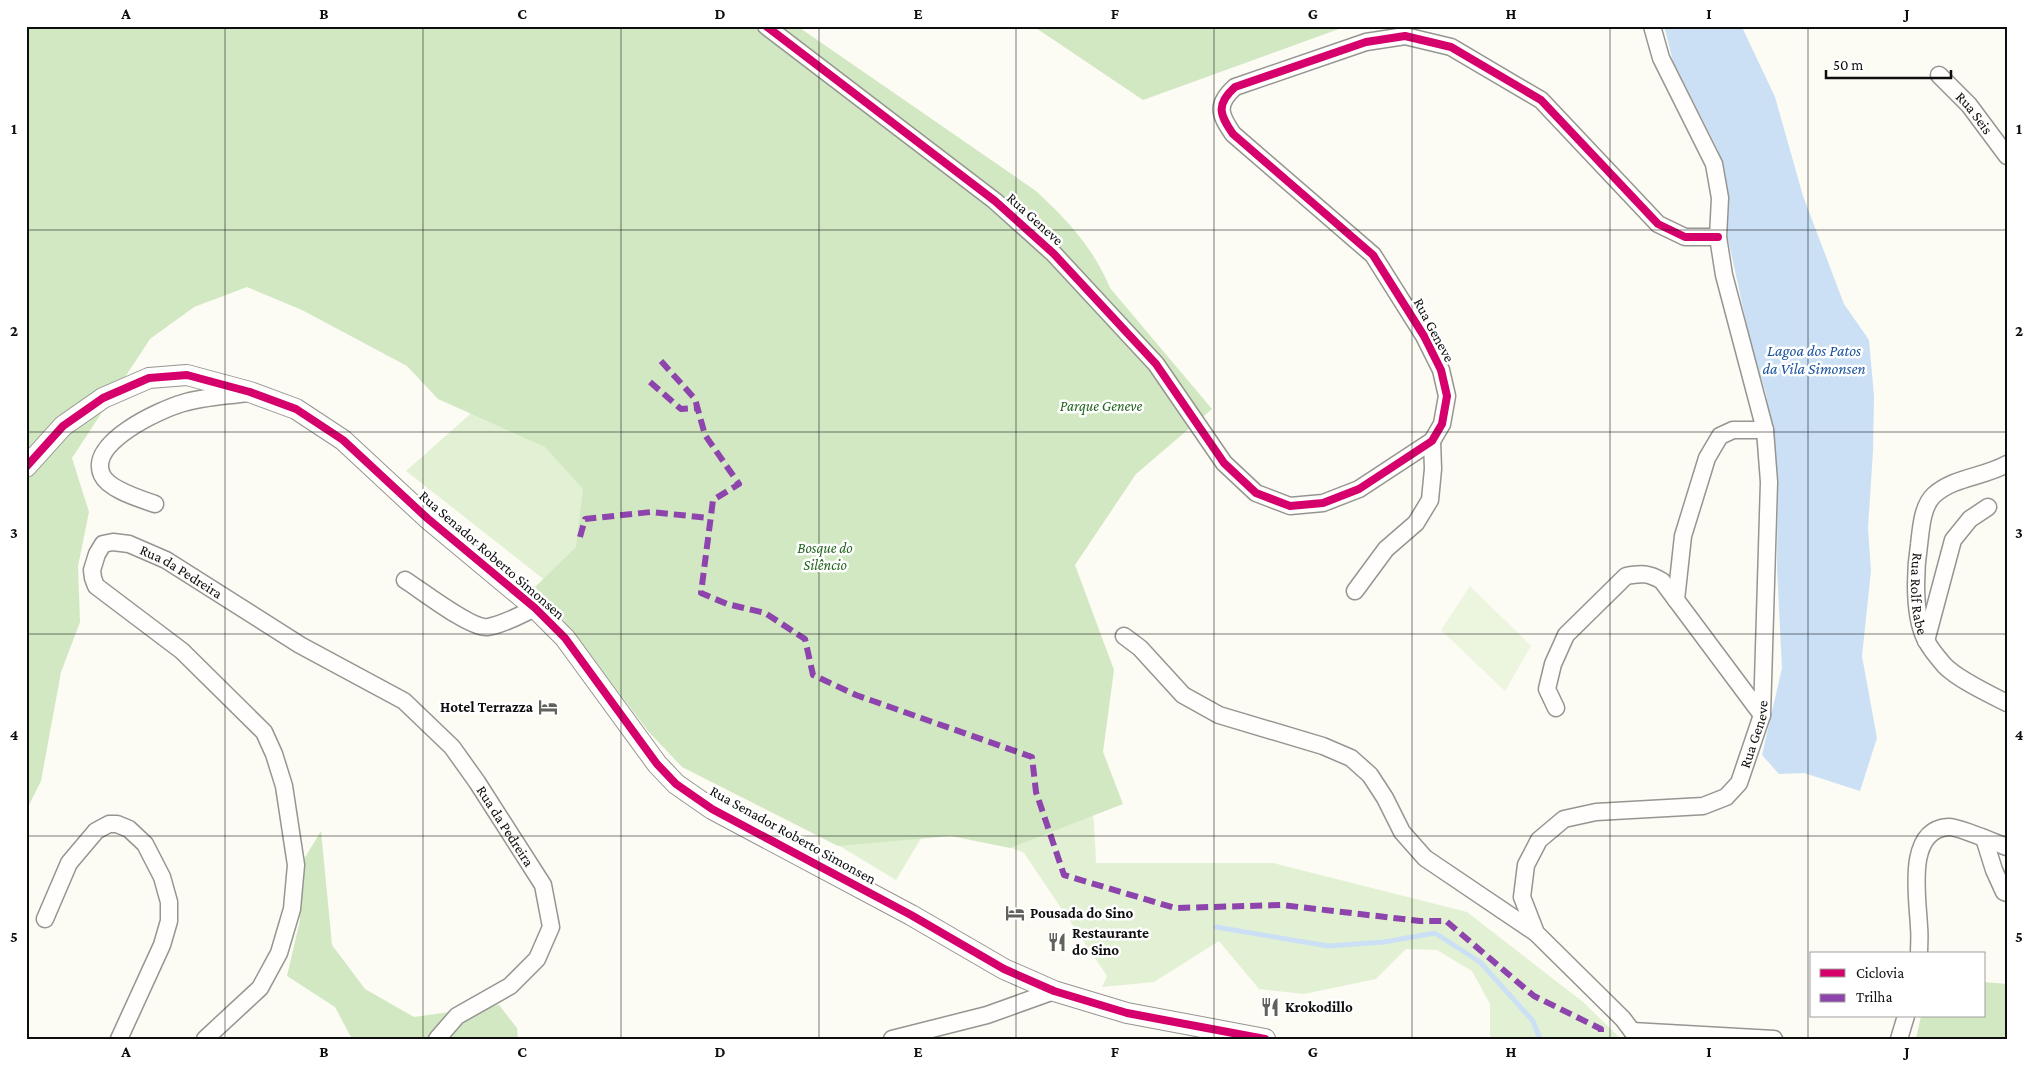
<svg xmlns="http://www.w3.org/2000/svg" width="2033" height="1065" font-family="'Crimson Pro',serif">
  <style>
    .green { fill: #e2f1d4 }
    .forest { fill: #d1e8c2 }
    .pitch { fill: #ecf5de }
    .water { fill: #cbe0f5 }
    .lines { fill: none; stroke-linecap: round; stroke-linejoin: round }
    .stream { stroke: #cbe0f5; stroke-width: 5 }
    .minor-casing { stroke: #959592; stroke-width: 19 }
    .tertiary-casing { stroke: #959592; stroke-width: 22 }
    .minor { stroke: #fffefd; stroke-width: 16 }
    .tertiary { stroke: #fffefd; stroke-width: 20 }
    .quiet { stroke: #8e44ad; stroke-width: 6; stroke-dasharray: 12 6; stroke-linecap: butt }
    .cycleway-casing { stroke: #fff; stroke-width: 11 }
    .cycleway { stroke: #d6006c; stroke-width: 8 }
    .grid { fill: none; stroke: #0e0e0e; stroke-width: 1; stroke-opacity: 0.55 }
    .labels { text-anchor: middle; stroke-width: 5; stroke-linejoin: round; paint-order: stroke }
    .street-label { font-size: 15px; fill: #0e0e0e; stroke: #fff }
    .park-label { font-size: 15px; font-style: italic; fill: #256520; stroke: #fff }
    .poi-label { font-size: 15px; font-weight: bold; fill: #0e0e0e; stroke: #fff; text-anchor: start }
    .water-label { font-size: 16px; font-style: italic; fill: #1a539e; stroke: #fff }
    .neatline { fill: none; stroke: #0e0e0e; stroke-width: 2 }
    .grid-label { font-size: 16px; text-anchor: middle; font-weight: bold; fill: #0e0e0e }
  </style>
  <rect width="100%" height="100%" fill="#fcfbf4"/>
  <path class="green" d="M 761,156 L 1056,596 L 1094,822 L 1096,863 L 1273,863 L 1467,912 L 1583,1002 L 1619,1037 L 1618,1039 L 1490,1039 L 1490,1004 L 1472,971 L 1437,950 L 1406,949 L 1376,979 L 1304,994 L 1259,989 L 1219,941 L 1154,982 L 1102,987 L 1107,976 L 1024,853 L 935,815 L 896,880 L 697,760 L 546,581 L 406,471 Z"/>
  <path class="forest" d="M 26,26 L 797,26 L 1036,191 C 1068,221 1093,247 1110,288 L 1212,409 L 1136,474 L 1075,565 L 1114,670 L 1103,752 L 1123,804 L 1010,848 L 951,836 L 838,846 L 682,767 L 648,731 L 569,627 L 535,587 L 576,547 L 583,489 L 545,447 L 438,399 L 407,366 L 302,310 L 247,287 L 194,307 L 150,339 L 72,458 L 89,512 L 78,566 L 80,622 L 61,672 L 41,781 L 26,811 Z
    M 1033,26 L 1347,26 L 1143,100 Z
    M 321,831 L 332,945 L 365,989 L 414,1017 L 499,1005 L 517,1028 L 518,1039 L 352,1039 L 335,1007 L 287,976 L 300,920 L 301,864 Z
    M 1984,982 L 2007,984 L 2007,1039 L 1916,1039 L 1921,1016 L 1984,1016 Z"/>
  <path class="pitch" d="M 1470,586 L 1531,646 L 1505,691 L 1441,630 Z"/>
  <path class="water" d="M 1664,26 L 1742,27 L 1775,97 L 1803,196 L 1844,304 L 1869,340 L 1874,396 L 1873,451 L 1868,528 L 1871,571 L 1862,656 L 1877,738 L 1860,791 L 1804,773 L 1779,774 L 1762,755 L 1782,668 L 1777,569 L 1778,477 L 1766,394 L 1751,344 L 1728,239 L 1718,150 L 1673,61 Z"/>
  <g class="lines">
    <path class="stream" d="M 1216,927 L 1328,946 L 1384,942 L 1435,933 L 1480,962 L 1533,1021 L 1540,1039"/>
    <g class="minor-casing">
      <g id="minor">
        <path d="M 766,26 L 995,201 L 1054,254 L 1156,364 L 1224,463 L 1256,493 L 1290,506 L 1323,503 L 1359,489 L 1432,441 L 1442,424 L 1447,396 L 1441,370 L 1424,336 L 1373,255 L 1233,134 C 1220,115 1215,105 1235,87 L 1366,42 L 1405,36 L 1451,47 L 1541,100 L 1658,224 L 1685,237 L 1718,237"/>
        <path id="s1" d="M 1939,75 L 1969,105 L 2007,156"/>
        <path id="s2" d="M 2007,464 C 1984,477 1954,477 1934,495 C 1922,506 1921,529 1919,545 C 1915,571 1913,619 1927,642 C 1931,650 1939,659 1945,666 C 1959,680 1989,694 2007,703"/>
        <path d="M 155,504 C 141,499 109,490 102,475 C 87,443 159,410 183,403 C 203,397 226,396 247,393"/>
        <path d="M 405,580 C 421,590 472,630 488,627 C 505,624 520,615 535,608"/>
        <path d="M 1355,591 L 1386,549 L 1416,523 L 1430,500 L 1433,469 L 1432,441"/>
        <path d="M 1676,600 L 1683,536 L 1707,458 L 1720,436 L 1733,430 L 1765,430"/>
        <path d="M 1124,636 L 1140,648 L 1183,695 L 1219,715 L 1323,746 L 1351,758 L 1370,775 L 1385,798 L 1402,832 L 1425,858 L 1536,933"/>
        <path d="M 1926,641 L 1953,540 L 1970,519 L 1988,507"/>
        <path d="M 1556,708 L 1547,689 L 1553,664 L 1566,635 L 1626,576 C 1641,573 1649,573 1662,581 L 1762,715"/>
        <path d="M 1984,838 L 1994,870 L 2004,892 L 2007,893"/>
        <path d="M 45,919 L 69,863 L 96,831 L 109,824 L 117,824 L 129,829 L 145,844 L 162,877 L 169,902 L 169,921 L 162,945 L 119,1039"/>
        <path d="M 1919,954 C 1919,945 1920,936 1919,927 C 1918,899 1905,830 1948,827 C 1957,826 1996,843 2007,847"/>
        <path id="s3" d="M 1632,1031 L 1623,1019 L 1536,933 L 1522,897 L 1526,865 L 1539,840 L 1564,819 L 1596,812 L 1703,806 L 1726,797 L 1739,783 L 1762,715 L 1769,482 L 1765,430 L 1724,275 L 1718,237 L 1720,198 L 1714,164 L 1661,58 L 1652,26"/>
        <path d="M 1632,1031 L 1774,1039"/>
        <path id="s4" d="M 205,1039 L 260,988 L 279,953 L 292,909 L 296,865 L 284,786 L 274,754 L 264,732 L 182,651 L 96,586 L 93,578 L 92,570 L 97,554 L 103,544 L 113,542 L 129,544 L 166,560 L 300,645 L 404,701 L 452,747 L 477,782 L 543,885 L 551,927 L 537,959 L 510,986 L 457,1016 L 437,1039"/>
        <path d="M 892,1039 L 987,1015 L 1054,991"/>
        <path d="M 1899,1039 L 1906,1016"/>
      </g>
    </g>
    <g class="tertiary-casing">
      <path id="tertiary" d="M 26,467 L 63,426 L 103,398 L 149,378 L 187,375 L 250,392 L 296,409 L 343,440 L 427,518 L 535,608 L 565,638 L 657,764 L 676,784 L 712,809 L 911,915 L 1004,969 L 1054,991 L 1127,1013 L 1265,1039"/>
    </g>
    <use href="#minor" class="minor"/>
    <use href="#tertiary" class="tertiary"/>
    <path class="quiet" d="M 661,361 L 695,399 L 705,435 L 739,484 L 713,500 L 701,593 L 727,604 L 765,613 L 805,639 L 813,675 L 856,695 L 1032,757 L 1036,792 L 1064,875 L 1175,908 L 1282,905 L 1420,921 L 1446,921 L 1534,996 L 1601,1029 L 1601,1039
      M 650,382 L 681,409 L 697,408
      M 580,537 L 585,519 L 651,512 L 709,518"/>
    <g class="cycleway-casing">
      <path id="cycleway" d="M 766,26 L 995,201 L 1054,254 L 1156,364 L 1224,463 L 1256,493 L 1290,506 L 1323,503 L 1359,489 L 1432,441 L 1442,424 L 1447,396 L 1441,370 L 1424,336 L 1373,255 L 1233,134 C 1220,115 1215,105 1235,87 L 1366,42 L 1405,36 L 1451,47 L 1541,100 L 1658,224 L 1685,237 L 1718,237
        M 26,467 L 63,426 L 103,398 L 149,378 L 187,375 L 250,392 L 296,409 L 343,440 L 427,518 L 535,608 L 565,638 L 657,764 L 676,784 L 712,809 L 911,915 L 1004,969 L 1054,991 L 1127,1013 L 1265,1039"/>
    </g>
    <use href="#cycleway" class="cycleway"/>
  </g>
  <path class="grid" d="M 225,26 L 225,1039M 423,26 L 423,1039M 621,26 L 621,1039M 819,26 L 819,1039M 1016,26 L 1016,1039M 1214,26 L 1214,1039M 1412,26 L 1412,1039M 1610,26 L 1610,1039M 1808,26 L 1808,1039M 26,230 L 2007,230M 26,432 L 2007,432M 26,634 L 2007,634M 26,836 L 2007,836"/>
  <defs>
    <g id="hotel-bare" transform="scale(1.5)"><path d="M-6-4.5h1.5V1H6V5H4.5V3h-9V5H-6ZM-4 0a1.8 1.8 0 1 1 3.6 0ZM.5 0V-2.5h3Q6-2.5 6 0Z" fill="#61615e" stroke="#fff" stroke-width="2.5" paint-order="stroke"/></g>
    <g id="restaurant-bare" transform="scale(1.5)"><path d="M-5-6h1v4h1v-4h1v4h1v-4h1v5L-1.5 .5V6h-2V.5L-5-1ZM5-6V6H3V1.5H1.5Q1.5-4 5-6Z" fill="#61615e" stroke="#fff" stroke-width="2.5" paint-order="stroke"/></g>
  </defs>
  <g fill-rule="evenodd">
    <use href="#hotel-bare" x="548" y="707"/>
    <use href="#hotel-bare" x="1015" y="913"/>
    <use href="#restaurant-bare" x="1057" y="942"/>
    <use href="#restaurant-bare" x="1270" y="1007"/>
  </g>
  <g class="labels">
    <g class="street-label">
      <text dy="5" stroke="none"><textPath href="#s1" startOffset="52">Rua Seis</textPath></text>
      <text transform="translate(1035 219) rotate(42)" y="5">Rua Geneve</text>
      <text transform="translate(1434 330) rotate(62)" y="5">Rua Geneve</text>
      <text transform="translate(492 555) rotate(41)" y="5">Rua Senador Roberto Simonsen</text>
      <text dy="5" stroke="none"><textPath href="#s4" startOffset="696">Rua da Pedreira</textPath></text>
      <text dy="5" stroke="none"><textPath href="#s2" startOffset="182">Rua Rolf Rabe</textPath></text>
      <text dy="5" stroke="none"><textPath href="#s3" startOffset="504">Rua Geneve</textPath></text>
      <text dy="5" stroke="none"><textPath href="#s4" startOffset="1116">Rua da Pedreira</textPath></text>
      <text transform="translate(793 835) rotate(29)" y="5">Rua Senador Roberto Simonsen</text>
    </g>
    <g class="park-label">
      <text x="1101" y="411">Parque Geneve</text>
      <text x="825" y="553">Bosque do<tspan x="825" dy="17">Silêncio</tspan></text>
    </g>
    <g class="poi-label">
      <text x="533" y="712" text-anchor="end">Hotel Terrazza</text>
      <text x="1030" y="918">Pousada do Sino</text>
      <text x="1072" y="938">Restaurante<tspan x="1072" dy="17">do Sino</tspan></text>
      <text x="1285" y="1012">Krokodillo</text>
    </g>
    <g class="water-label">
      <text x="1814" y="356">Lagoa dos Patos<tspan x="1814" dy="18">da Vila Simonsen</tspan></text>
    </g>
  </g>
  <rect width="2033" height="1065" fill="none" stroke="#ffffff" stroke-width="55"/>
  <rect x="1810" y="952" width="175" height="65" fill="#ffffff" stroke="#9f9f9f"/>
  <rect x="1820" y="969" width="25" height="8" fill="#d6006c" stroke="#9f9f9f"/>
  <text x="1856" y="978" font-size="15" fill="#0e0e0e">Ciclovia</text>
  <rect x="1820" y="994" width="25" height="8" fill="#8e44ad" stroke="#9f9f9f"/>
  <text x="1856" y="1002" font-size="15" fill="#0e0e0e">Trilha</text>
  <path d="M1826 70v8h125v-8" fill="none" stroke="#0e0e0e" stroke-width="2.5"/>
  <text x="1833" y="70" font-size="15" fill="#0e0e0e" stroke="#ffffff" stroke-width="4" paint-order="stroke">50 m</text>
  <rect x="28" y="28" width="1978" height="1010" class="neatline"/>
  <g class="grid-label">
    <text x="126" y="19">A</text>
    <text x="324" y="19">B</text>
    <text x="522" y="19">C</text>
    <text x="720" y="19">D</text>
    <text x="918" y="19">E</text>
    <text x="1115" y="19">F</text>
    <text x="1313" y="19">G</text>
    <text x="1511" y="19">H</text>
    <text x="1709" y="19">I</text>
    <text x="1907" y="19">J</text>
    <text x="14" y="134">1</text>
    <text x="2019" y="134">1</text>
    <text x="14" y="336">2</text>
    <text x="2019" y="336">2</text>
    <text x="14" y="538">3</text>
    <text x="2019" y="538">3</text>
    <text x="14" y="740">4</text>
    <text x="2019" y="740">4</text>
    <text x="14" y="942">5</text>
    <text x="2019" y="942">5</text>
    <text x="126" y="1057">A</text>
    <text x="324" y="1057">B</text>
    <text x="522" y="1057">C</text>
    <text x="720" y="1057">D</text>
    <text x="918" y="1057">E</text>
    <text x="1115" y="1057">F</text>
    <text x="1313" y="1057">G</text>
    <text x="1511" y="1057">H</text>
    <text x="1709" y="1057">I</text>
    <text x="1907" y="1057">J</text>
  </g>
</svg>
